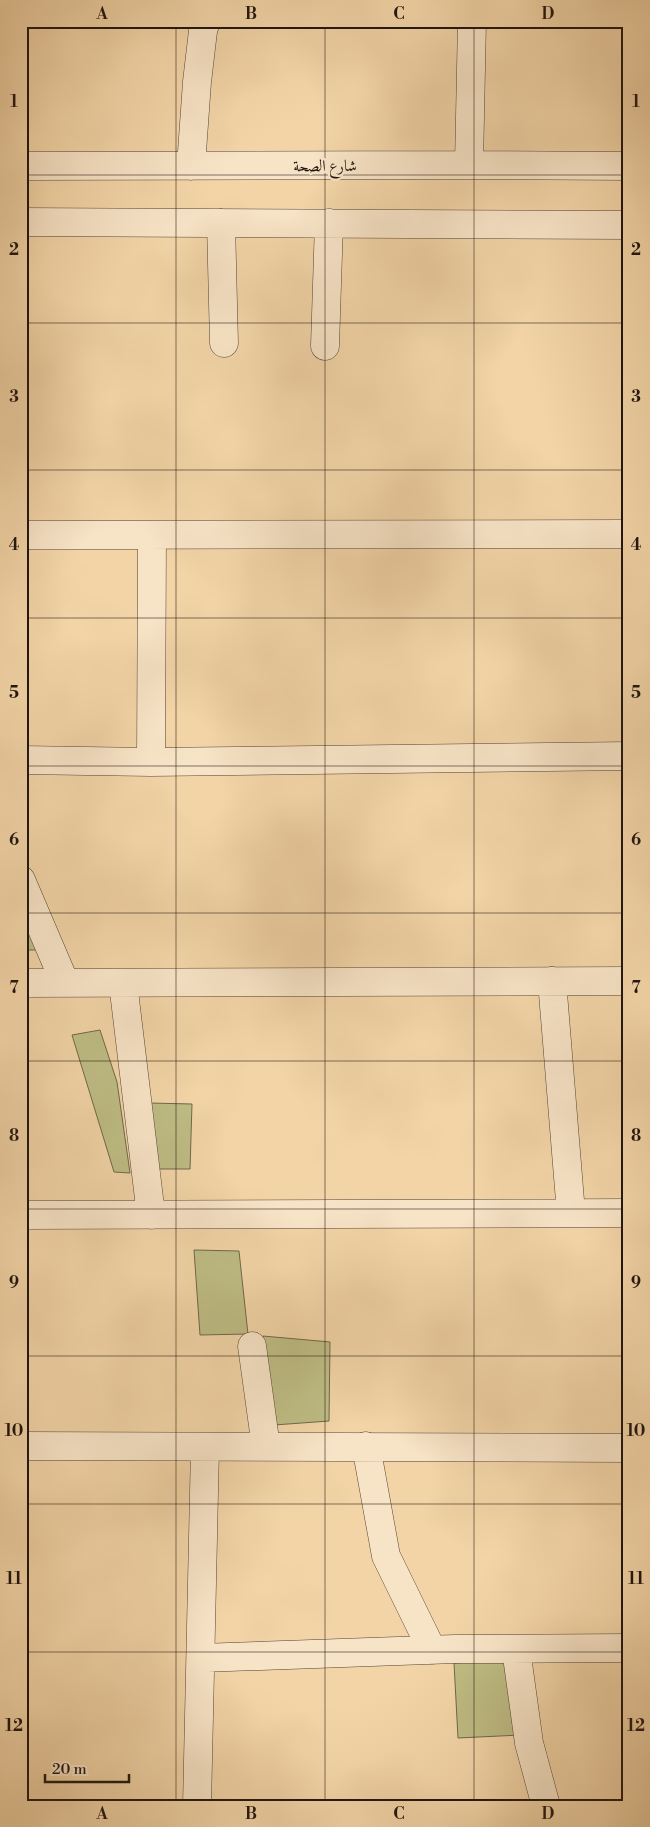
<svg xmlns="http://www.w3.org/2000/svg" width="650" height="1827" font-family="'Libre Bodoni',Amiri,serif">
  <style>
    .green { fill: #bebc84; stroke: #6f684a }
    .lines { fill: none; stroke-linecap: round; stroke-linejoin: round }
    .minor-casing { stroke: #544435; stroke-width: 29 }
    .minor { stroke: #f7e3c6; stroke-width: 28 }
    .grid { fill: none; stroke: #20140f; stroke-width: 1; stroke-opacity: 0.55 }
    .labels { text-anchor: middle; stroke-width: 4.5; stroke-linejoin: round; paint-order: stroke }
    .street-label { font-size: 16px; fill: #20140f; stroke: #f7e3c6 }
    .neatline { fill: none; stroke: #20140f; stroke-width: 2 }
    .grid-label { font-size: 16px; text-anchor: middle; font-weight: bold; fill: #20140f }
  </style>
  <rect width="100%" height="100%" fill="#f2d4a7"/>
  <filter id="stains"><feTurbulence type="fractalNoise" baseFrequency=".004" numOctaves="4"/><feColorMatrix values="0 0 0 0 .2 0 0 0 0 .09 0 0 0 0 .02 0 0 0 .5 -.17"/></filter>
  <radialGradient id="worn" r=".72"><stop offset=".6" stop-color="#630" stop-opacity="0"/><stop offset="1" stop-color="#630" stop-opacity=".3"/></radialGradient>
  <path class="green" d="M 21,909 L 41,950 L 21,950 Z
    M 100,1030 L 117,1082 L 130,1173 L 114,1172 L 72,1035 Z
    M 149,1103 L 192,1104 L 190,1169 L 153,1169 Z
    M 194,1250 L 239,1251 L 248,1334 L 200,1335 Z
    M 263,1336 L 330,1342 L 329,1421 L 274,1425 Z
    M 509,1660 L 521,1735 L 458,1738 L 454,1663 Z"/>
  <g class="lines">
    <g class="minor-casing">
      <path id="minor" d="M 469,165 L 472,21
        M 21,166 L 469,165 L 629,166
        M 191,166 L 197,82 L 203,31 L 206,21
        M 21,222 L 629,225
        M 221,223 L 224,343
        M 325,346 L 329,223
        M 21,535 L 629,534
        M 21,760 L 151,762 L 629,756
        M 151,762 L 152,535
        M 21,880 L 65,983
        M 552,981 L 571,1213
        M 21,983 L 629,981
        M 123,983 L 151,1215
        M 21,1215 L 629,1213
        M 252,1346 L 266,1447
        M 21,1446 L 629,1448
        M 366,1446 L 386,1556 L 432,1650
        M 516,1649 L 529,1743 L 546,1806
        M 201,1658 L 455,1649 L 629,1648
        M 197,1806 L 205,1448"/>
    </g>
    <use href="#minor" class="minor"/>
  </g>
  <path class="grid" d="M 176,21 L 176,1806M 325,21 L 325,1806M 474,21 L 474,1806M 21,175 L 629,175M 21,323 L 629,323M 21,470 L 629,470M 21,618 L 629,618M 21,766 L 629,766M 21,913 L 629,913M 21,1061 L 629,1061M 21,1209 L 629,1209M 21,1356 L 629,1356M 21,1504 L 629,1504M 21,1652 L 629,1652"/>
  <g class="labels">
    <g class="street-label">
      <text x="325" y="171">شارع الصحة</text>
    </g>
  </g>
  <rect width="650" height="1827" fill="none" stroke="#f2d4a7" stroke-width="55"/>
  <path d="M45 1774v8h84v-8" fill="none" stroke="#20140f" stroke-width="2.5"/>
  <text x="52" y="1774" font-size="15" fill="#20140f" stroke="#f7e3c6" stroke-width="4" paint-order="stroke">20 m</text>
  <rect x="28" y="28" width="594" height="1772" class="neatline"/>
  <g class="grid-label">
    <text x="102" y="19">A</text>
    <text x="251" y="19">B</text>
    <text x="399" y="19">C</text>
    <text x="548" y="19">D</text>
    <text x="14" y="107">1</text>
    <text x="636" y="107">1</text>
    <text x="14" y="255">2</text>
    <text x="636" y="255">2</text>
    <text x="14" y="402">3</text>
    <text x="636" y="402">3</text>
    <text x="14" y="550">4</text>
    <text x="636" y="550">4</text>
    <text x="14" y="698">5</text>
    <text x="636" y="698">5</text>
    <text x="14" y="845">6</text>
    <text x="636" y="845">6</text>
    <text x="14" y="993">7</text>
    <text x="636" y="993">7</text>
    <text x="14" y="1141">8</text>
    <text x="636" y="1141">8</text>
    <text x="14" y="1288">9</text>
    <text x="636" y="1288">9</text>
    <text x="14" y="1436">10</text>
    <text x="636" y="1436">10</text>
    <text x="14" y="1584">11</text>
    <text x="636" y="1584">11</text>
    <text x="14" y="1731">12</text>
    <text x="636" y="1731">12</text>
    <text x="102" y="1819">A</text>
    <text x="251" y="1819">B</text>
    <text x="399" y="1819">C</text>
    <text x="548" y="1819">D</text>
  </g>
  <rect width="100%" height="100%" filter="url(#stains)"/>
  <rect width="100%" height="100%" fill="url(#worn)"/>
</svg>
